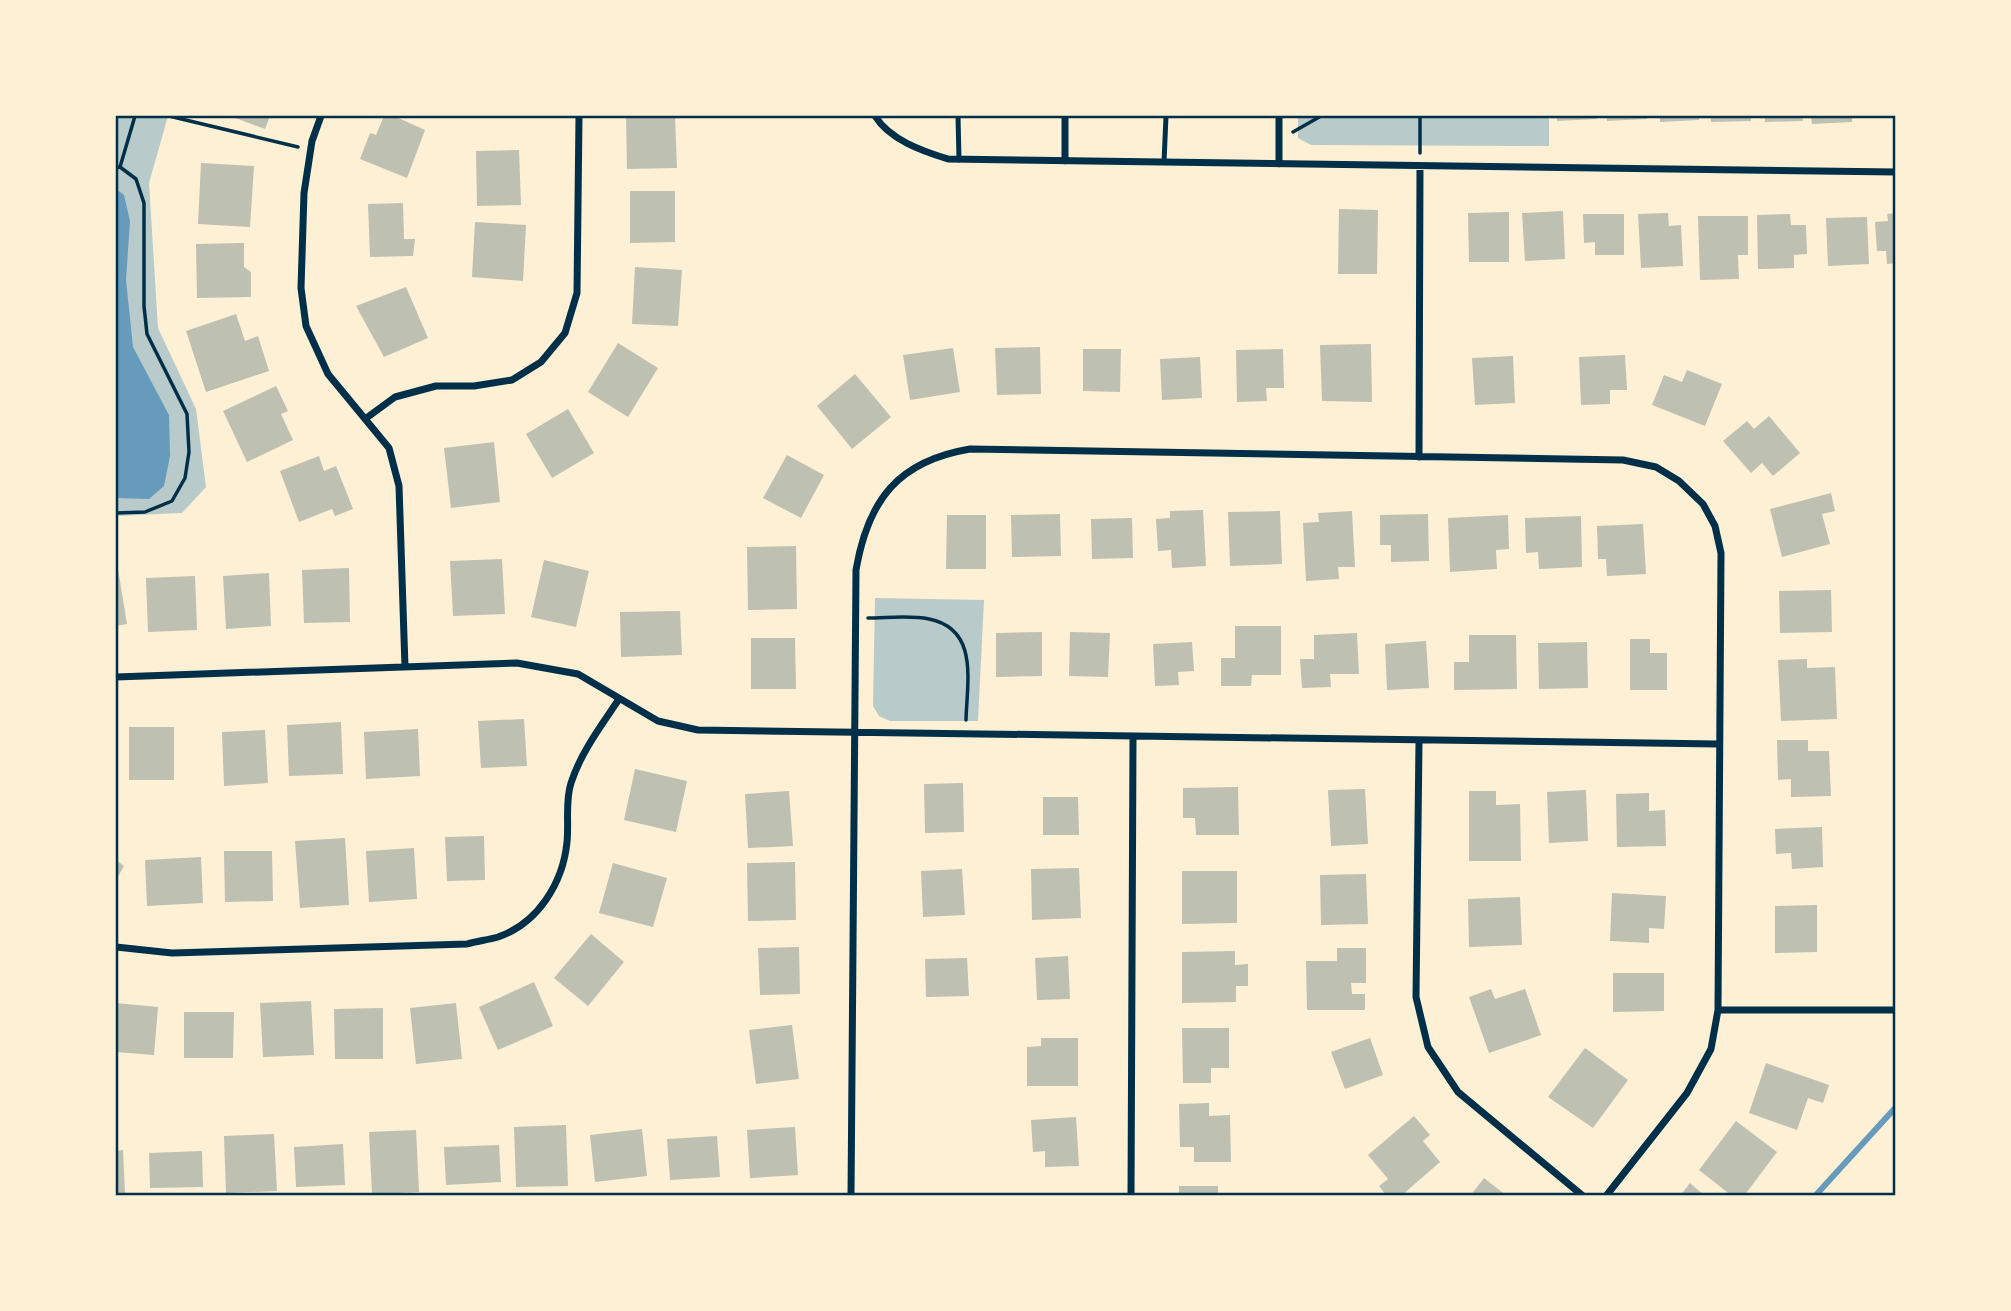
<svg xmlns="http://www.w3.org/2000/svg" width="2011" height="1311" font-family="Jost,sans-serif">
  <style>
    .green { fill: #b9caca }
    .water { fill: #669bbc }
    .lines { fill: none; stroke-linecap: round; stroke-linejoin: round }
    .stream { stroke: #669bbc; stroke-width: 6 }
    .building { fill: #bec0b2 }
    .path { stroke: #003049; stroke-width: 3.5 }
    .service { stroke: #003049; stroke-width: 5 }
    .minor { stroke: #003049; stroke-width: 7 }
    .neatline { fill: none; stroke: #003049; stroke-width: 2.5 }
  </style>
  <rect width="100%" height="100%" fill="#fdf0d5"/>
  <path class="green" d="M 116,116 L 168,116 L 149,183 L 158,328 L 196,409 L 206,487 L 182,513 L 116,516 Z
    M 1298,116 L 1549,116 L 1549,146 L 1311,145 L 1298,138 Z
    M 875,598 L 984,600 L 978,721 L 890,721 L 879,716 L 873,706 Z"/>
  <path class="water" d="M 116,189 L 124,195 L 130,221 L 126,280 L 133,347 L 169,415 L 170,456 L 164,486 L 149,499 L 116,498 Z"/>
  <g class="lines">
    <path class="stream" d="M 1815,1196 L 1896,1107"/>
  </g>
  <path class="building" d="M 230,116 L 270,116 L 265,129 Z
    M 384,116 L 394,116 L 425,130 L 407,178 L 360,159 L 370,133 L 376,135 Z
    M 675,116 L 677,168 L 627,169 L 626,117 Z
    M 1557,116 L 1597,116 L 1597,119 L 1557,121 Z
    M 1607,116 L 1647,116 L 1647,119 L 1607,121 Z
    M 1660,116 L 1699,116 L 1699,120 L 1660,122 Z
    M 1711,116 L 1751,116 L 1751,121 L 1711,122 Z
    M 1765,116 L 1802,116 L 1803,121 L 1765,122 Z
    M 1811,116 L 1852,116 L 1852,122 L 1812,124 Z
    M 519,150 L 521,205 L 477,206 L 476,151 Z
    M 201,163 L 254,166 L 250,227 L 198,224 Z
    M 630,191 L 675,191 L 675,242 L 630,243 Z
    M 403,203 L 404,239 L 415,239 L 413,256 L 370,257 L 368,204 Z
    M 1339,209 L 1378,210 L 1377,274 L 1338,274 Z
    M 1563,211 L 1565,259 L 1525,261 L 1522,213 Z
    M 1509,212 L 1509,262 L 1469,262 L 1468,213 Z
    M 1668,213 L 1669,226 L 1681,225 L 1683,266 L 1641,268 L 1638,214 Z
    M 1896,213 L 1896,263 L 1887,264 L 1886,251 L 1877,251 L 1875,222 L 1888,221 L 1887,214 Z
    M 1583,214 L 1624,214 L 1624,255 L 1595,255 L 1595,242 L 1584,243 Z
    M 1790,214 L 1791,225 L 1806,225 L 1807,254 L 1794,255 L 1794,268 L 1758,269 L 1757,215 Z
    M 1698,216 L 1748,216 L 1748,255 L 1738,255 L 1739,279 L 1700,280 Z
    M 1867,217 L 1869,264 L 1828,266 L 1826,218 Z
    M 475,222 L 526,225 L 523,281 L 472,277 Z
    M 244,243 L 244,267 L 251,272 L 251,297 L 197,298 L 196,244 Z
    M 635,267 L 682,270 L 678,326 L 632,324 Z
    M 406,287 L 428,338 L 384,357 L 356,306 Z
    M 236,314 L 245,341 L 258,336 L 269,371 L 206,392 L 186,331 Z
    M 618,343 L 658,368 L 628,417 L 588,392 Z
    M 1371,344 L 1372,402 L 1322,401 L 1320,345 Z
    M 1040,347 L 1041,394 L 997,395 L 995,348 Z
    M 953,348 L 960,392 L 910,400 L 903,355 Z
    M 1083,349 L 1121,349 L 1120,392 L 1083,391 Z
    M 1283,349 L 1284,388 L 1266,388 L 1267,401 L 1237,402 L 1236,350 Z
    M 1625,355 L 1627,390 L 1610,390 L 1610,404 L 1581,405 L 1579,357 Z
    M 1513,356 L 1515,403 L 1475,405 L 1472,358 Z
    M 1200,357 L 1202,398 L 1162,400 L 1160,359 Z
    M 1687,370 L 1722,384 L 1705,426 L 1652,405 L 1664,375 L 1682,382 Z
    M 855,374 L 891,417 L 852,449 L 817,406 Z
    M 276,386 L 288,411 L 281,414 L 293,440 L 247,462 L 223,411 Z
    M 568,409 L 594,453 L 552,478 L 526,434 Z
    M 1769,416 L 1800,453 L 1773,476 L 1762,463 L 1751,473 L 1723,441 L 1747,421 L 1754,429 Z
    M 494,442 L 500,502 L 451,508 L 444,448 Z
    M 787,455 L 824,475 L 801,518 L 763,498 Z
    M 319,456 L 324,471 L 336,466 L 353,509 L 335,516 L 332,509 L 299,522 L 280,471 Z
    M 1831,493 L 1835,511 L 1822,514 L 1830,544 L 1782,557 L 1770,509 Z
    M 1203,510 L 1206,566 L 1172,568 L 1171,550 L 1158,551 L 1156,519 L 1170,518 L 1170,511 Z
    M 1280,511 L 1282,564 L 1230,566 L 1228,512 Z
    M 1352,511 L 1355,567 L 1338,567 L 1339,579 L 1306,581 L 1303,523 L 1319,522 L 1318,513 Z
    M 1060,514 L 1061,556 L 1012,557 L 1011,515 Z
    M 1428,514 L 1429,561 L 1391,562 L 1391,545 L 1380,545 L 1380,515 Z
    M 947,515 L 986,515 L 986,569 L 946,569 Z
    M 1508,515 L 1509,549 L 1496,550 L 1497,569 L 1450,572 L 1448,518 Z
    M 1581,516 L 1582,567 L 1539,569 L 1538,552 L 1526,553 L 1525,518 Z
    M 1132,518 L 1133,558 L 1092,559 L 1091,519 Z
    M 1643,524 L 1646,574 L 1607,576 L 1606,559 L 1598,559 L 1597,526 Z
    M 796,546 L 797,609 L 748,610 L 747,547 Z
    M 502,559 L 505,614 L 453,616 L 450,561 Z
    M 544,560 L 589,571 L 576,627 L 531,617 Z
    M 349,568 L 350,622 L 304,623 L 302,570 Z
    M 116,569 L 118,569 L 127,624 L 116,626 Z
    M 269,573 L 271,626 L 226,629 L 223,576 Z
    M 195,576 L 197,630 L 148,632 L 146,578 Z
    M 1831,590 L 1832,632 L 1780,633 L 1779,591 Z
    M 680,611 L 682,655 L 621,657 L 620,612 Z
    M 1235,626 L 1281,626 L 1281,675 L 1252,675 L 1251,686 L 1221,686 L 1221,658 L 1235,658 Z
    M 1042,632 L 1042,676 L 996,677 L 996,633 Z
    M 1070,632 L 1110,633 L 1108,677 L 1069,676 Z
    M 1357,633 L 1359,674 L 1330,674 L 1331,687 L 1302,688 L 1300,659 L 1314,659 L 1314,635 Z
    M 1469,635 L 1516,635 L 1517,689 L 1454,690 L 1454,662 L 1469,662 Z
    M 751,638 L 795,638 L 796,689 L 751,689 Z
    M 1630,639 L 1650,639 L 1650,653 L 1667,653 L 1667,690 L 1630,690 Z
    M 1426,641 L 1429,688 L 1387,690 L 1385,644 Z
    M 1192,642 L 1194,671 L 1178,672 L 1179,685 L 1155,686 L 1153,644 Z
    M 1587,642 L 1588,688 L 1539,689 L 1538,643 Z
    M 1807,659 L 1807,668 L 1835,667 L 1837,719 L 1781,721 L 1778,660 Z
    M 524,719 L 527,766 L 481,768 L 478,721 Z
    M 341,722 L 343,774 L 289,776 L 287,725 Z
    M 129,727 L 174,727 L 174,780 L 129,780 Z
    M 418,729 L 420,776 L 366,779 L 364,732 Z
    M 265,730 L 268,783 L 224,786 L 222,732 Z
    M 1777,740 L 1808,740 L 1808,751 L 1829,751 L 1831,796 L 1791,797 L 1791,779 L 1778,780 Z
    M 635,769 L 687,781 L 676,832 L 624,820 Z
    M 963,783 L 964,832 L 925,833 L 924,784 Z
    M 1238,787 L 1239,835 L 1196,835 L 1195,818 L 1183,818 L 1183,788 Z
    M 1365,789 L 1368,844 L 1331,846 L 1328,790 Z
    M 1586,790 L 1588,841 L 1549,843 L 1547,792 Z
    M 789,791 L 793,846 L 748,848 L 745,794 Z
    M 1469,791 L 1496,791 L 1496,805 L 1520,804 L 1521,861 L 1469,861 Z
    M 1649,793 L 1649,811 L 1665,810 L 1666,846 L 1617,847 L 1616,794 Z
    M 1043,797 L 1078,797 L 1079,835 L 1043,835 Z
    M 1822,827 L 1823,867 L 1792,869 L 1791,853 L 1776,854 L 1775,829 Z
    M 484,836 L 485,880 L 447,881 L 445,837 Z
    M 345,838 L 349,905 L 300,908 L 295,841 Z
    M 414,848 L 417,899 L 369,902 L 366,851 Z
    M 224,851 L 272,851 L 273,901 L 225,902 Z
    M 201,857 L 203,903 L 147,906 L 145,860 Z
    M 116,860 L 124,866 L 116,880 Z
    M 795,862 L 796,920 L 748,921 L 747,863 Z
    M 613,863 L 667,878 L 653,927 L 599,913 Z
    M 1079,868 L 1081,918 L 1032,920 L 1031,869 Z
    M 962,869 L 965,915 L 923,917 L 921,871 Z
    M 1182,871 L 1237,871 L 1237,923 L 1182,924 Z
    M 1366,874 L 1368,924 L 1321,925 L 1320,875 Z
    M 1612,893 L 1666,896 L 1664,929 L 1649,928 L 1649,943 L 1610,941 Z
    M 1520,897 L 1522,945 L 1469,947 L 1468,899 Z
    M 1817,905 L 1817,952 L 1775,953 L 1775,906 Z
    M 591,934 L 624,962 L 588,1006 L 554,978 Z
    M 799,947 L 800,994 L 760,995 L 758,948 Z
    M 1337,948 L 1366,948 L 1366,983 L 1351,983 L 1352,994 L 1365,994 L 1365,1010 L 1307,1010 L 1306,961 L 1337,961 Z
    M 1235,951 L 1235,965 L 1248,964 L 1248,986 L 1236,986 L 1236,1002 L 1182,1003 L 1182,952 Z
    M 1068,956 L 1070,999 L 1037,1000 L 1035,958 Z
    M 967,958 L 969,996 L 926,997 L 925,959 Z
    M 1613,973 L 1664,973 L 1664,1011 L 1613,1012 Z
    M 534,982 L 553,1026 L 498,1050 L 479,1007 Z
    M 1491,989 L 1495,999 L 1525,989 L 1541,1035 L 1489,1053 L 1469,997 Z
    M 311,1001 L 314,1055 L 263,1057 L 260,1003 Z
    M 116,1003 L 158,1007 L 154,1055 L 116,1052 Z
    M 456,1003 L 462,1059 L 416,1064 L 410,1008 Z
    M 383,1008 L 383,1059 L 335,1059 L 334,1009 Z
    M 184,1012 L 234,1012 L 233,1058 L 184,1058 Z
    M 792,1025 L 799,1079 L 756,1084 L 749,1030 Z
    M 1182,1028 L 1229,1028 L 1229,1068 L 1211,1068 L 1211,1083 L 1183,1083 Z
    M 1041,1038 L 1078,1038 L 1078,1086 L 1027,1086 L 1027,1047 L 1041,1046 Z
    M 1370,1038 L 1383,1075 L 1345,1089 L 1331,1052 Z
    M 1585,1048 L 1628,1080 L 1593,1128 L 1548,1097 Z
    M 1766,1063 L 1829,1085 L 1823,1103 L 1808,1098 L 1797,1130 L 1749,1113 Z
    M 1209,1103 L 1209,1116 L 1230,1115 L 1231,1162 L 1194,1162 L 1194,1147 L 1180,1147 L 1179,1104 Z
    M 1414,1116 L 1430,1135 L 1423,1141 L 1440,1162 L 1401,1196 L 1387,1196 L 1379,1186 L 1388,1179 L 1368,1155 Z
    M 1076,1117 L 1079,1166 L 1045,1167 L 1045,1151 L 1033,1152 L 1031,1120 Z
    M 1736,1121 L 1777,1152 L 1744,1196 L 1732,1196 L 1699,1170 Z
    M 566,1125 L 568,1186 L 516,1187 L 514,1127 Z
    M 795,1127 L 798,1175 L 750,1178 L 747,1130 Z
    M 642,1129 L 647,1176 L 595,1182 L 590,1135 Z
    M 416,1130 L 419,1192 L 372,1194 L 369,1132 Z
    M 274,1134 L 277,1191 L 226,1193 L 224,1136 Z
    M 717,1136 L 720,1177 L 670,1180 L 667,1139 Z
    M 343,1144 L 345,1185 L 296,1187 L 294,1147 Z
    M 499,1145 L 501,1182 L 446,1185 L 444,1147 Z
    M 123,1150 L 125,1194 L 116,1195 L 116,1151 Z
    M 202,1151 L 203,1187 L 150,1188 L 149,1153 Z
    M 1484,1178 L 1507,1196 L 1470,1196 Z
    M 1690,1183 L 1705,1196 L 1680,1196 Z
    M 1179,1186 L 1218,1186 L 1218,1196 L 1179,1196 Z"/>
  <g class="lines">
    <path class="path" d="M 169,116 L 298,147
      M 1293,132 L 1321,116
      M 1420,153 L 1420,116
      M 120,167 L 135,116
      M 116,168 L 120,167 L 136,179 L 144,203 L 144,306 L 147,334 L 187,414 L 189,452 L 185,478 L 172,501 L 145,512 L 116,513
      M 868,618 C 887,618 910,615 929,619 C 979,629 967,681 966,720"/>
    <path class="service" d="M 958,116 L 959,160
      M 1164,162 L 1166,116"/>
    <path class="minor" d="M 321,116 L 312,141 L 304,193 L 301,288 L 306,326 L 328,374 L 389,448 L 399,486 L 405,667
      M 875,116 C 890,140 922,151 948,159 L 1896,172
      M 1065,161 L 1065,116
      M 1279,164 L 1279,116
      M 365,419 L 395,397 L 436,386 L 474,386 L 512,380 L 541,362 L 565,333 L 577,293 L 579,116
      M 1419,457 L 1420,166
      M 116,677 L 517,663 L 578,674 L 658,721 L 698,730 L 1718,744
      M 1419,741 L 1416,997 L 1428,1047 L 1458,1092 L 1583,1196
      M 116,947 L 172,953 L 467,944 C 477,941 488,940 498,937 C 538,923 563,883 567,842 C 569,823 565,801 571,783 C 581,752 601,726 619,699
      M 1718,1010 L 1896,1010
      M 851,1196 L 856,570 C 868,500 898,461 970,449 L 1623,460 L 1656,467 L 1679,481 L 1703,504 L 1715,526 L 1721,553 L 1718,1010 L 1711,1049 L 1687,1093 L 1606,1196
      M 1131,1196 L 1133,737"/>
  </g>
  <rect width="2011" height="1311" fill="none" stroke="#fdf0d5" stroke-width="234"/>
  <rect x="117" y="117" width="1777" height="1077" class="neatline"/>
</svg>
